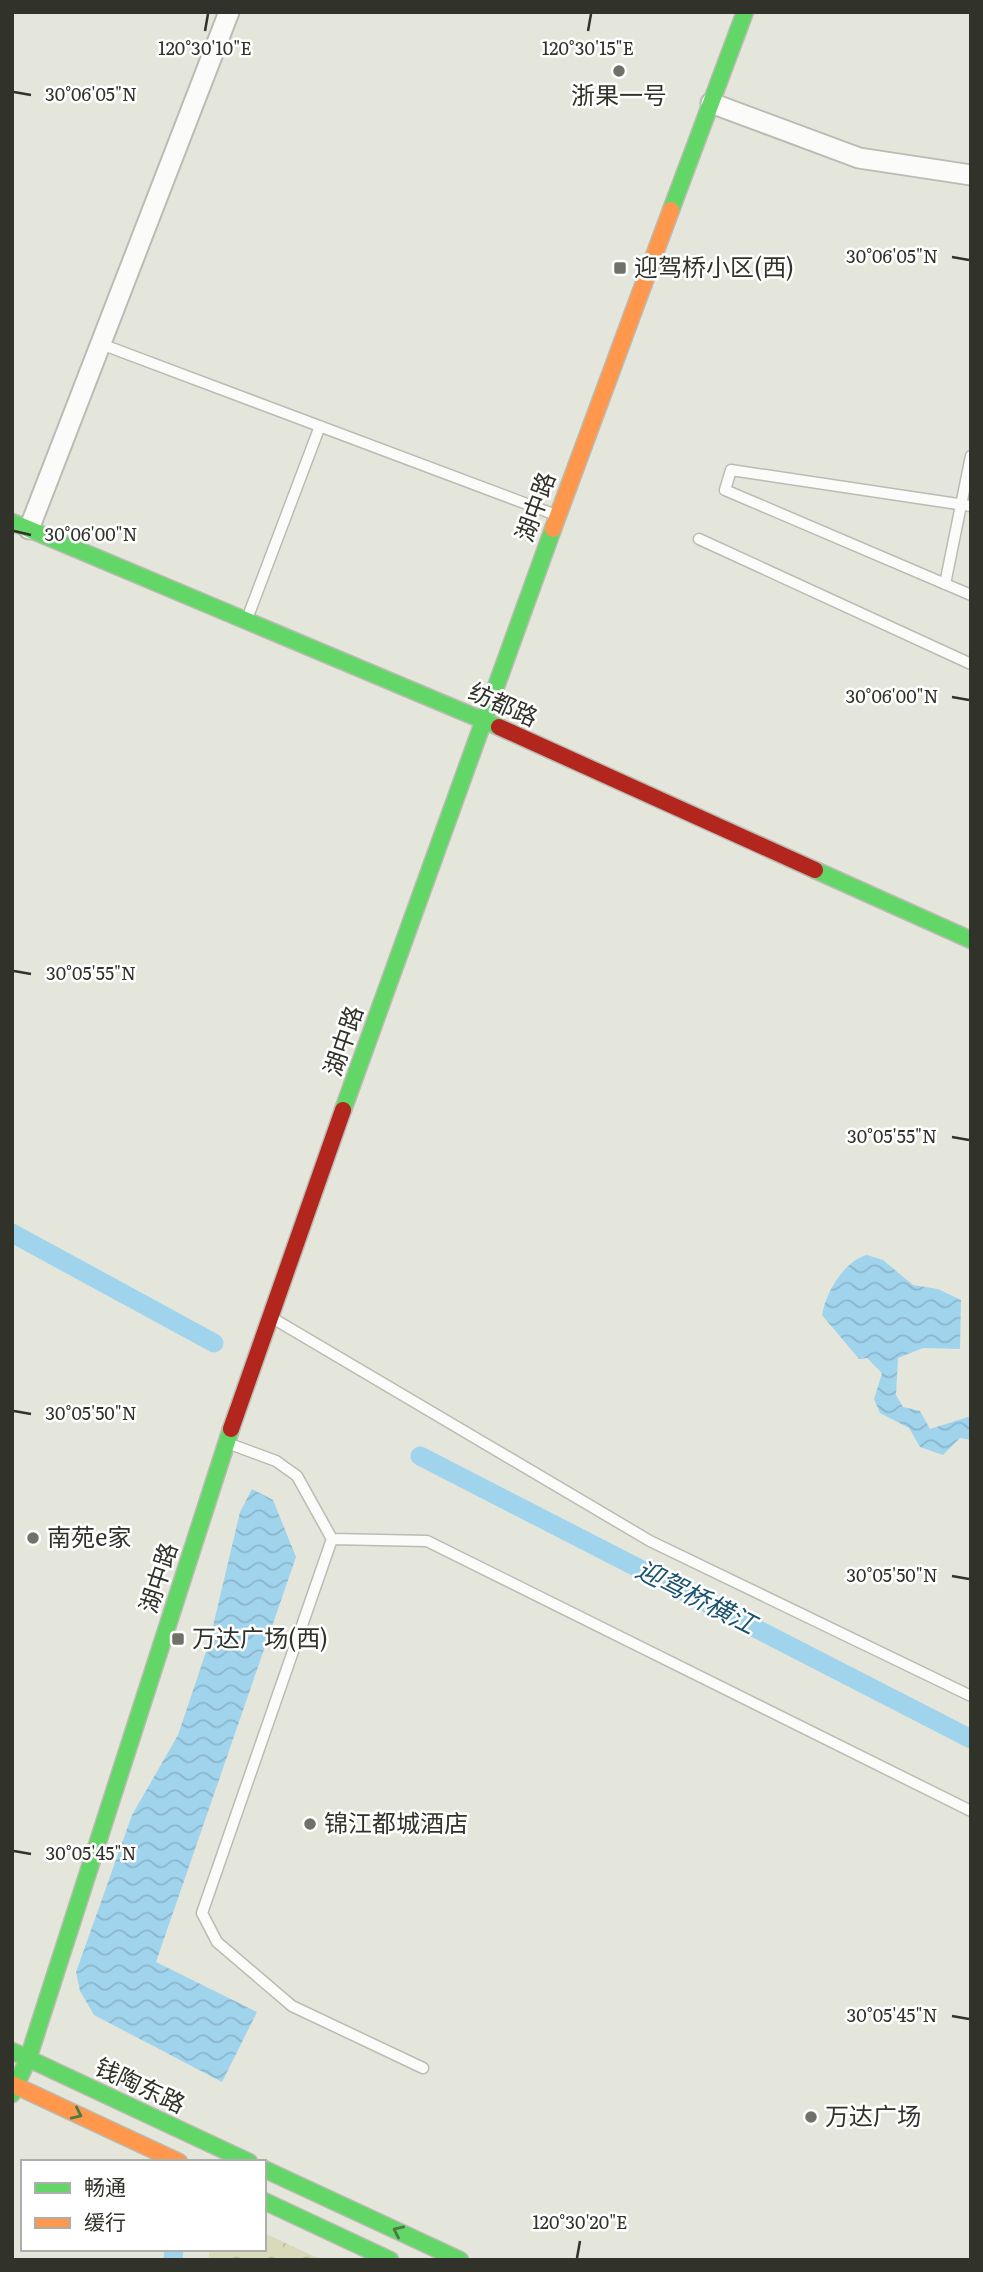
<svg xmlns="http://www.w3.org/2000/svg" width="983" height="2272" font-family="Literata,'Noto Sans SC',serif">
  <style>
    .park { fill: url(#park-crowns) }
    .water { fill: url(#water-waves) }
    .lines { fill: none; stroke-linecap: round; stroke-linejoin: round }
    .canal { stroke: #a0d4ed; stroke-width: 19 }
    .lane-casing { stroke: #bbbbb3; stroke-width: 13 }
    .street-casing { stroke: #bbbbb3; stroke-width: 23 }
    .fast-casing { stroke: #bbbbb3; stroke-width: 19 }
    .slow-casing { stroke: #bbbbb3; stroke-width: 19 }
    .jam-casing { stroke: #bbbbb3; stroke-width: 19 }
    .lane { stroke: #fbfbfa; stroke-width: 10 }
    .street { stroke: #fbfbfa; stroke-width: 19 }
    .fast { stroke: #63d668; stroke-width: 16 }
    .slow { stroke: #ff974d; stroke-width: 16 }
    .jam { stroke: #b3261e; stroke-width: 16 }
    .oneway { stroke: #487c46 }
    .ticks { fill: none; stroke: #31322a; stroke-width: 2.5 }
    .poi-dot { fill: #707168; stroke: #fff; stroke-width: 2.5 }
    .labels { text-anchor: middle; stroke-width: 5; stroke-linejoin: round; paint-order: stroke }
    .poi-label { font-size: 24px; fill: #31322a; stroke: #fff; text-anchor: start }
    .street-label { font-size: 24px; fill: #31322a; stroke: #fff }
    .water-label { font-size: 26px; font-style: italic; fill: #1b5470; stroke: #fff }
    .ticks-label { font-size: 18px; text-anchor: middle; fill: #31322a; stroke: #fff; stroke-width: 5; stroke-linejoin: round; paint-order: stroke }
  </style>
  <defs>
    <pattern id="park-crowns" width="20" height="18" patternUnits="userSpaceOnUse" patternTransform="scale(1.75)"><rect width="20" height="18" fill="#d9dab9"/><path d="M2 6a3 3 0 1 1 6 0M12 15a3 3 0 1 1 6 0" fill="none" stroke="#bbbc9f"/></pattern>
    <pattern id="water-waves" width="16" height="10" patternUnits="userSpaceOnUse" patternTransform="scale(1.75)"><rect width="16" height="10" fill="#a0d4ed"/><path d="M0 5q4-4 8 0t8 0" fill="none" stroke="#8ab6cb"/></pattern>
  </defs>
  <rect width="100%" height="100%" fill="#e5e6db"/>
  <path class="park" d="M 264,2233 L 322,2260 L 208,2260 L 210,2249 L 264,2249 Z"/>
  <path class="water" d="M 867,1255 L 883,1260 L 913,1285 L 938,1289 L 961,1300 L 960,1349 L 923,1348 L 898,1358 L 896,1395 L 903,1407 L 920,1411 L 930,1429 L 971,1416 L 971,1440 L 960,1438 L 943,1455 L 920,1447 L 909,1428 L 880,1413 L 874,1399 L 882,1373 L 867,1358 L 859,1359 L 822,1315 C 826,1292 844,1261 867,1255 Z
    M 252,1489 L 273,1500 L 296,1557 L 156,1962 L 257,2012 L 222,2082 L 94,2015 L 80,1991 L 76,1972 L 132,1815 L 178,1735 L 209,1643 L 240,1512 Z"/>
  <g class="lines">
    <path class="canal" d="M 12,1233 L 214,1343
      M 420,1456 L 971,1739
      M 173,2260 L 174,2249"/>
    <g class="lane-casing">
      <path id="lane" d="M 101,344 L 556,515
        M 971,506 L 731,470 L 725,490 L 971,595
        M 699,539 L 971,664
        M 945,584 L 971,456
        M 247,619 L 320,426
        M 274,1319 L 650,1541 L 971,1696
        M 230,1444 L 276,1461 L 297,1476 L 332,1539 L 427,1541 L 971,1811
        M 332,1539 L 202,1913 L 217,1942 L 292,2006 L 423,2068"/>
    </g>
    <g class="street-casing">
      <path id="street" d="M 711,103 L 859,158 L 971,175
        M 29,529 L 229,12"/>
    </g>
    <g class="fast-casing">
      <path id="fast" d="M 671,210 L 745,12
        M 12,522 L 499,727
        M 815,870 L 971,940
        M 343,1110 L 553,529
        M 12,2051 L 249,2162
        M 12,2094 L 28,2059 L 231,1429
        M 264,2169 L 460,2260
        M 264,2201 L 390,2260"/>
    </g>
    <g class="slow-casing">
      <path id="slow" d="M 553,529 L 671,210
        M 12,2084 L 179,2162"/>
    </g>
    <g class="jam-casing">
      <path id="jam" d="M 499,727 L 815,870
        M 231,1429 L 343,1110"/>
    </g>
    <use href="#lane" class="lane"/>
    <use href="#street" class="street"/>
    <use href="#fast" class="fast"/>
    <use href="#slow" class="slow"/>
    <use href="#jam" class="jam"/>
  </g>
  <defs><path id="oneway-chevron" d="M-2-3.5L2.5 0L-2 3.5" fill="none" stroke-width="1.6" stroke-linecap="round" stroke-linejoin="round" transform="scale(1.75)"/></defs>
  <g class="oneway">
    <use href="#oneway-chevron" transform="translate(77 2114) rotate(25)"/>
    <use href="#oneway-chevron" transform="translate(398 2231) rotate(-155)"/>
  </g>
  <path class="ticks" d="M 205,31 L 208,14M 588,31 L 591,14M 14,92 L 31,95M 952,257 L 969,260M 14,531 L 31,535M 952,697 L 969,700M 14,971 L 31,974M 952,1137 L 969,1140M 14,1411 L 31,1414M 952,1576 L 969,1579M 14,1851 L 31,1854M 952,2016 L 969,2019M 577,2258 L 580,2241"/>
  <g class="poi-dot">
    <circle cx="619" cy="71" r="7"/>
    <rect x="613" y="261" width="14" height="14" rx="3.5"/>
    <circle cx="33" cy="1538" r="7"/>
    <rect x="171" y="1632" width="14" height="14" rx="3.5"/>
    <circle cx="310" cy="1824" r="7"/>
    <circle cx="811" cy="2117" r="7"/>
  </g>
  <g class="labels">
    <g class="poi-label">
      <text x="619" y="104" text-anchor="middle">浙果一号</text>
      <text x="634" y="276">迎驾桥小区(西)</text>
      <text x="47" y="1546">南苑e家</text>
      <text x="192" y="1647">万达广场(西)</text>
      <text x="324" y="1832">锦江都城酒店</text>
      <text x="825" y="2125">万达广场</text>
    </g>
    <g class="street-label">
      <text transform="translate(536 507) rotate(-70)" y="8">湖中路</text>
      <text transform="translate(503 705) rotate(24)" y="8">纺都路</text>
      <text transform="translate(344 1041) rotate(-71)" y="8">湖中路</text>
      <text transform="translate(159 1578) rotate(-72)" y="8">湖中路</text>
      <text transform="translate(140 2086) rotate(25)" y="8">钱陶东路</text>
    </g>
    <g class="water-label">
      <text transform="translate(696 1597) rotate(27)" y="9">迎驾桥横江</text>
    </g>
  </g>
  <g class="ticks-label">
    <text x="205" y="55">120°30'10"E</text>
    <text x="588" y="55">120°30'15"E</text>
    <text x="91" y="101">30°06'05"N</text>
    <text x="892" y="263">30°06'05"N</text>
    <text x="91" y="541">30°06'00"N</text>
    <text x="892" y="703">30°06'00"N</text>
    <text x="91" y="980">30°05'55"N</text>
    <text x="892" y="1143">30°05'55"N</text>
    <text x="91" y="1420">30°05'50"N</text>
    <text x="892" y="1582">30°05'50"N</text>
    <text x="91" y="1860">30°05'45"N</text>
    <text x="892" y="2022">30°05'45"N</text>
    <text x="580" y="2229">120°30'20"E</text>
  </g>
  <rect width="983" height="2272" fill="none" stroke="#31322a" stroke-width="28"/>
  <rect x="21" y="2160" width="245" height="91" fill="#ffffff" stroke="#adadaa" stroke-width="2"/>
  <rect x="35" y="2183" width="35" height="10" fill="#63d668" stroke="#adadaa" stroke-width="2"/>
  <text x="84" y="2195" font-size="21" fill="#31322a">畅通</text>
  <rect x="35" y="2218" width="35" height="10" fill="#ff974d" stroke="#adadaa" stroke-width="2"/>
  <text x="84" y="2230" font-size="21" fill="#31322a">缓行</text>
</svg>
